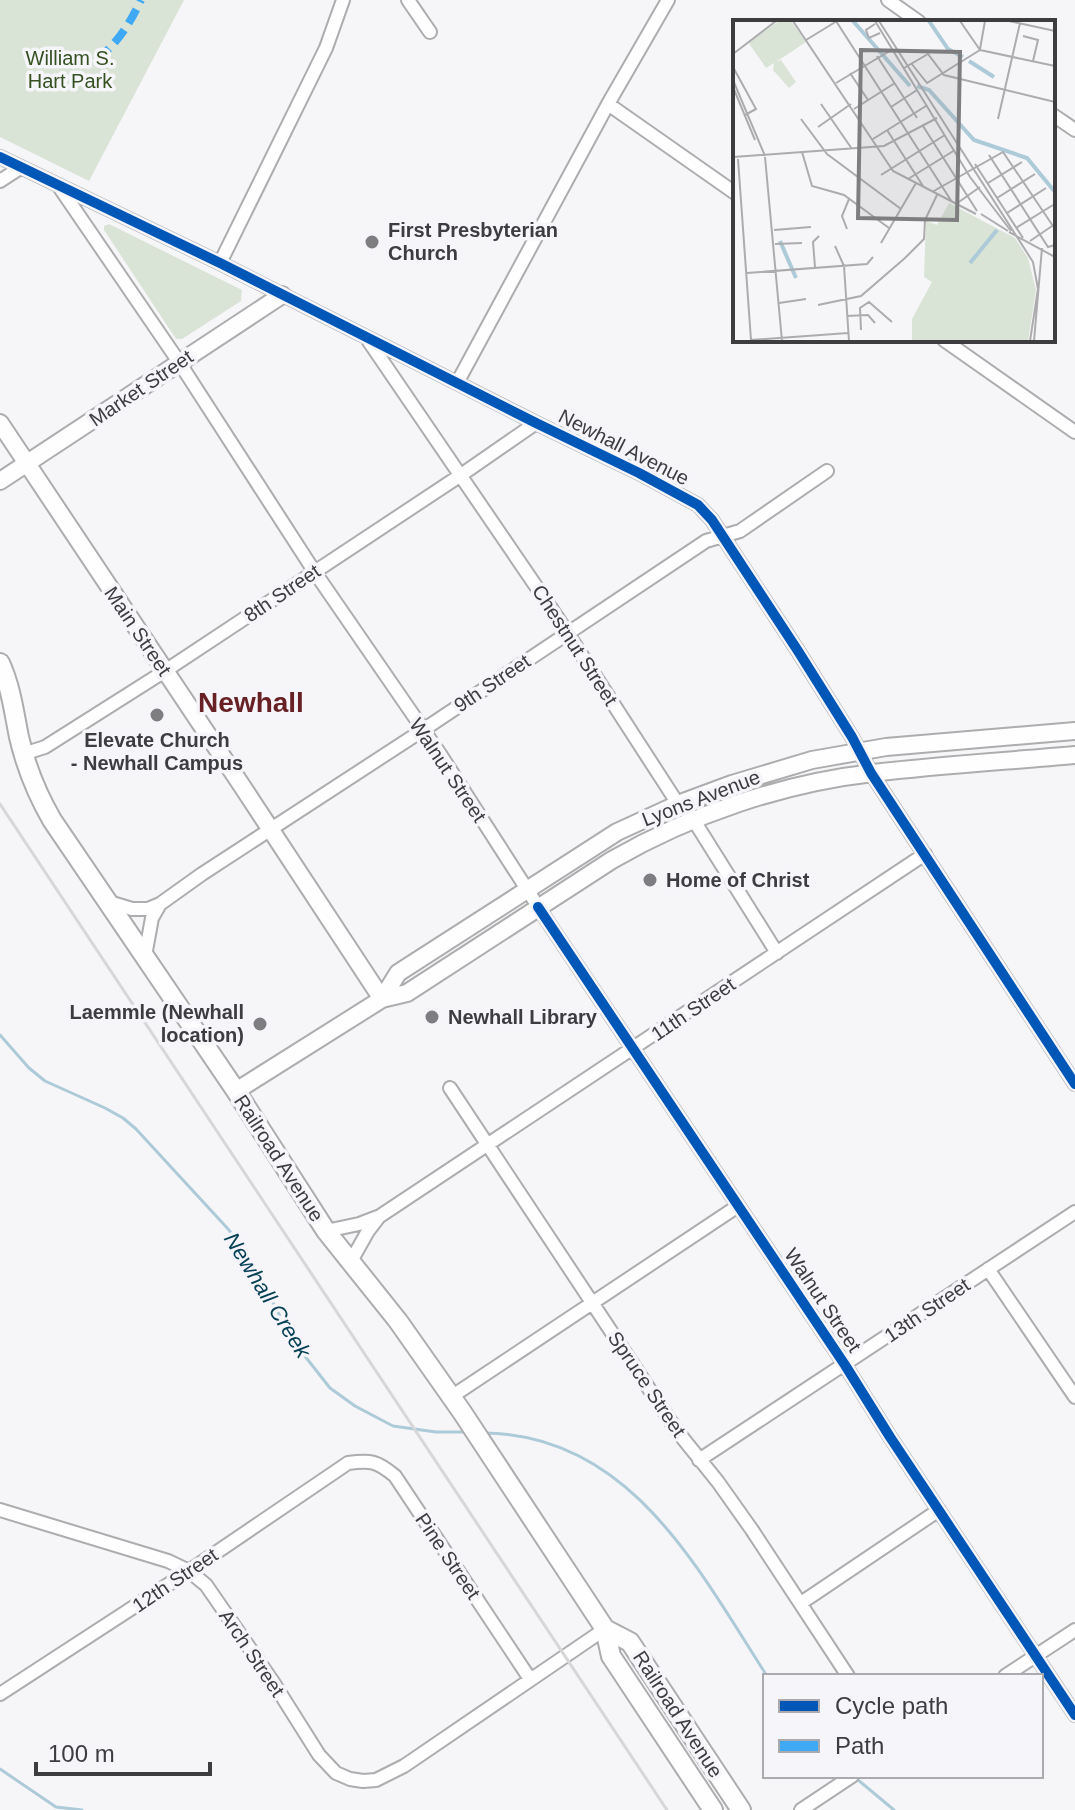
<svg xmlns="http://www.w3.org/2000/svg" width="1075" height="1810" font-family="Arial,sans-serif">
  <style>
    .green { fill: #dae4d6 }
    .lines { fill: none; stroke-linecap: round; stroke-linejoin: round }
    .stream { stroke: #adcad8; stroke-width: 3 }
    .street-casing { stroke: #adadaf; stroke-width: 16 }
    .secondary-casing { stroke: #adadaf; stroke-width: 20 }
    .primary-casing { stroke: #adadaf; stroke-width: 22 }
    .street { stroke: #fefefe; stroke-width: 12 }
    .secondary { stroke: #fefefe; stroke-width: 16 }
    .primary { stroke: #fefefe; stroke-width: 18 }
    .rail { stroke: #d7d7d9; stroke-width: 3 }
    .quiet { stroke: #3fa9f5; stroke-width: 8; stroke-dasharray: 16 8; stroke-linecap: butt }
    .cycleway-casing { stroke: #f5f5fa; stroke-width: 15 }
    .cycleway { stroke: #0057b8; stroke-width: 10 }
    .poi-dot { fill: #7e7e80; stroke: #f5f5fa; stroke-width: 3 }
    .labels { text-anchor: middle; stroke-width: 7; stroke-linejoin: round; paint-order: stroke }
    .park-label { font-size: 20px; fill: #355121; stroke: #f5f5fa }
    .poi-label { font-size: 20px; font-weight: bold; fill: #3d3d3f; stroke: #f5f5fa; text-anchor: start }
    .street-label { font-size: 20px; fill: #3d3d3f; stroke: #f5f5fa }
    .water-label { font-size: 22px; font-style: italic; fill: #054054; stroke: #f5f5fa }
    .district-label { font-size: 28px; font-weight: bold; fill: #672125; stroke: #f5f5fa }
    .inset-river { fill: none; stroke: #adcad8; stroke-width: 4 }
    .inset-road { fill: none; stroke: #acacaf; stroke-width: 2 }
    .view { fill: #7e7e80; fill-opacity: 0.15; stroke: #7e7e80; stroke-width: 4 }
    .inset-edge { fill: none; stroke: #3d3d3f; stroke-width: 4 }
  </style>
  <rect width="100%" height="100%" fill="#f6f6f9"/>
  <path class="green" d="M 0,0 L 184,0 L 89,181 L 0,137 Z
    M 109,224 L 242,290 L 241,301 L 182,339 L 176,339 L 104,230 L 104,226 Z"/>
  <g class="lines">
    <path class="stream" d="M 0,1035 L 29,1068 L 45,1081 L 105,1108 L 123,1118 L 136,1129 L 229,1230 L 257,1272 L 293,1341 L 330,1388 L 355,1406 L 393,1426 L 436,1432 L 465,1432
      M 484,1433 C 630,1434 698,1569 767,1676
      M 0,1769 L 56,1807 L 82,1810
      M 857,1779 L 894,1810"/>
    <g class="street-casing">
      <path id="street" d="M 408,0 L 430,32
        M 888,0 L 919,22
        M 608,104 L 735,193
        M 1053,115 L 1075,130
        M 0,157 L 220,263 L 536,423 L 639,473 L 698,505 L 712,520 L 798,651 L 852,737 L 871,773 L 1075,1084
        M 0,181 L 20,168
        M 58,185 L 179,362 L 314,571 L 440,754 L 548,922 L 845,1365 L 890,1437 L 1075,1715
        M 220,263 L 326,48 L 343,0
        M 368,340 L 559,620 L 678,804 L 693,819 L 777,953
        M 944,340 L 1075,432
        M 457,383 L 608,104 L 668,0
        M 23,754 L 45,747 L 165,671 L 461,475 L 536,423
        M 109,902 L 132,909 L 148,909 L 160,904 L 202,874 L 423,730 L 706,541 L 740,531 L 827,471
        M 145,956 L 152,918 L 160,904
        M 450,1088 L 677,1431 L 718,1482 L 752,1530 L 848,1676
        M 326,1231 L 359,1224 L 380,1216 L 925,854
        M 350,1263 L 368,1231 L 378,1218
        M 988,1269 L 1075,1397
        M 451,1397 L 738,1206
        M 699,1460 L 1075,1212
        M 0,1510 L 168,1561 L 189,1571 L 206,1585 L 273,1682 L 319,1755 L 336,1773 L 350,1779 L 363,1781 L 376,1780 L 404,1766 L 605,1629
        M 801,1603 L 939,1510
        M 1005,1676 L 1075,1630
        M 0,1694 L 189,1571 L 348,1463 C 371,1460 377,1461 395,1476 L 530,1679
        M 801,1810 L 852,1776"/>
    </g>
    <g class="secondary-casing">
      <path id="secondary" d="M 0,423 L 242,786 L 382,999
        M 0,481 L 282,295
        M 382,999 L 398,973 L 617,832 L 678,804 L 732,784 L 812,760 L 886,747 L 1075,731
        M 236,1091 L 382,999 L 407,993 L 612,860 C 690,815 783,783 873,773 C 940,765 1008,761 1075,755"/>
    </g>
    <g class="primary-casing">
      <path id="primary" d="M 0,663 C 11,687 14,712 19,737 C 26,767 37,794 52,820 L 236,1091 L 326,1231 L 398,1321 L 462,1412 L 605,1629 L 611,1656 L 713,1810
        M 605,1629 L 630,1642 L 741,1810"/>
    </g>
    <use href="#street" class="street"/>
    <use href="#secondary" class="secondary"/>
    <use href="#primary" class="primary"/>
    <path class="rail" d="M 0,804 L 667,1810"/>
    <path class="quiet" d="M 97,59 C 118,43 130,23 141,0"/>
    <g class="cycleway-casing">
      <path id="cycleway" d="M 0,157 L 220,263 L 536,423 L 639,473 L 698,505 L 712,520 L 798,651 L 852,737 L 871,773 L 1075,1084
        M 538,907 L 845,1365 L 890,1437 L 1075,1715"/>
    </g>
    <use href="#cycleway" class="cycleway"/>
  </g>
  <g class="poi-dot">
    <circle cx="372" cy="242" r="8"/>
    <circle cx="157" cy="715" r="8"/>
    <circle cx="650" cy="880" r="8"/>
    <circle cx="432" cy="1017" r="8"/>
    <circle cx="260" cy="1024" r="8"/>
  </g>
  <g class="labels">
    <g class="park-label">
      <text x="70" y="65">William S.<tspan x="70" dy="23">Hart Park</tspan></text>
    </g>
    <g class="poi-label">
      <text x="388" y="237">First Presbyterian<tspan x="388" dy="23">Church</tspan></text>
      <text x="157" y="747" text-anchor="middle">Elevate Church<tspan x="157" dy="23">- Newhall Campus</tspan></text>
      <text x="666" y="887">Home of Christ</text>
      <text x="244" y="1019" text-anchor="end">Laemmle (Newhall<tspan x="244" dy="23">location)</tspan></text>
      <text x="448" y="1024">Newhall Library</text>
    </g>
    <g class="street-label">
      <text transform="translate(141 388) rotate(-34)" y="7">Market Street</text>
      <text transform="translate(624 447) rotate(27)" y="7">Newhall Avenue</text>
      <text transform="translate(282 593) rotate(-34)" y="7">8th Street</text>
      <text transform="translate(138 631) rotate(56)" y="7">Main Street</text>
      <text transform="translate(575 645) rotate(57)" y="7">Chestnut Street</text>
      <text transform="translate(492 683) rotate(-34)" y="7">9th Street</text>
      <text transform="translate(448 770) rotate(56)" y="7">Walnut Street</text>
      <text transform="translate(701 798) rotate(-21)" y="7">Lyons Avenue</text>
      <text transform="translate(693 1009) rotate(-34)" y="7">11th Street</text>
      <text transform="translate(279 1158) rotate(57)" y="7">Railroad Avenue</text>
      <text transform="translate(823 1300) rotate(56)" y="7">Walnut Street</text>
      <text transform="translate(927 1310) rotate(-34)" y="7">13th Street</text>
      <text transform="translate(647 1384) rotate(56)" y="7">Spruce Street</text>
      <text transform="translate(448 1556) rotate(56)" y="7">Pine Street</text>
      <text transform="translate(175 1580) rotate(-34)" y="7">12th Street</text>
      <text transform="translate(252 1653) rotate(56)" y="7">Arch Street</text>
      <text transform="translate(678 1714) rotate(57)" y="7">Railroad Avenue</text>
    </g>
    <g class="water-label">
      <text transform="translate(268 1295) rotate(58)" y="8">Newhall Creek</text>
    </g>
    <g class="district-label">
      <text x="251" y="712">Newhall</text>
    </g>
  </g>
  <g transform="translate(733 20)">
    <rect width="322" height="322" fill="#f6f6f9"/>
    <path d="M 46,1 L 58,1 L 73,22 L 43,42 L 48,40 L 63,62 L 56,68 L 40,50 L 41,43 L 33,48 L 15,22 ZM 216,183 L 282,218 L 295,238 L 303,270 L 295,321 L 179,321 L 179,299 L 199,262 L 191,257 L 193,201 L 204,205 Z" fill="#dae4d6"/>
    <path class="inset-river" d="M 120,1 L 177,66M 196,1 L 215,29 L 230,37M 236,41 L 261,57M 184,66 L 196,70 L 241,120 L 294,138 L 322,172M 47,221 L 63,258M 237,243 L 264,210"/>
    <path class="inset-road" d="M 60,1 L 160,151 L 243,194M 103,1 L 219,182M 142,1 L 237,157 L 278,211M 146,1 L 300,242 L 305,269 L 297,321M 227,1 L 247,30M 276,1 L 322,11M 142,4 L 133,10 L 136,18 L 147,13M 290,16 L 305,20 L 300,41M 73,20 L 104,1M 247,29 L 252,1M 247,30 L 322,46M 0,34 L 43,1M 144,36 L 184,98M 178,43 L 194,63 L 247,30M 0,47 L 23,89 L 12,95M 171,48 L 195,34 L 211,55 L 322,82M 117,53 L 135,80M 0,60 L 32,136M 103,63 L 160,29M 0,67 L 22,120M 88,84 L 119,129M 158,87 L 184,70M 121,89 L 162,63M 68,99 L 94,134 L 168,189M 265,99 L 287,3M 190,106 L 244,191M 85,107 L 118,84M 154,110 L 190,166M 140,119 L 193,86M 69,132 L 79,166 L 111,175 L 156,208M 256,135 L 315,227 L 322,225M 0,137 L 151,126 L 204,98M 32,137 L 49,321M 5,139 L 18,320M 242,144 L 290,218M 148,155 L 212,115M 175,159 L 222,130M 255,163 L 289,142M 199,172 L 270,132 L 322,209M 264,178 L 302,154M 223,184 L 247,167M 274,193 L 313,168M 248,194 L 275,211M 283,208 L 320,185M 114,209 L 109,196 L 116,179M 41,210 L 78,207M 276,212 L 322,237M 297,221 L 322,204M 148,223 L 183,163M 42,224 L 69,223M 102,226 L 111,246 L 116,321M 82,247 L 80,222 L 86,216M 14,253 L 134,244 L 140,237M 46,283 L 73,279M 85,285 L 128,276 L 172,238 L 191,219 L 192,200 L 204,175M 114,296 L 135,295 L 142,303M 128,310 L 127,288 L 136,282 L 159,302M 3,321 L 115,313M 301,321 L 309,228"/>
    <path class="view" d="M 128,30 L 227,32 L 224,200 L 125,198 Z"/>
    <rect width="322" height="322" class="inset-edge"/>
  </g>
  <rect x="763" y="1674" width="280" height="104" fill="#f5f5fa" stroke="#ababaf" stroke-width="2"/>
  <rect x="779" y="1700" width="40" height="12" fill="#0057b8" stroke="#ababaf" stroke-width="2"/>
  <text x="835" y="1714" font-size="24" fill="#3d3d3f">Cycle path</text>
  <rect x="779" y="1740" width="40" height="12" fill="#3fa9f5" stroke="#ababaf" stroke-width="2"/>
  <text x="835" y="1754" font-size="24" fill="#3d3d3f">Path</text>
  <path d="M36 1762v12h174v-12" fill="none" stroke="#3d3d3f" stroke-width="4"/>
  <text x="48" y="1762" font-size="24" fill="#3d3d3f" stroke="#f5f5fa" stroke-width="6" paint-order="stroke">100 m</text>
</svg>
